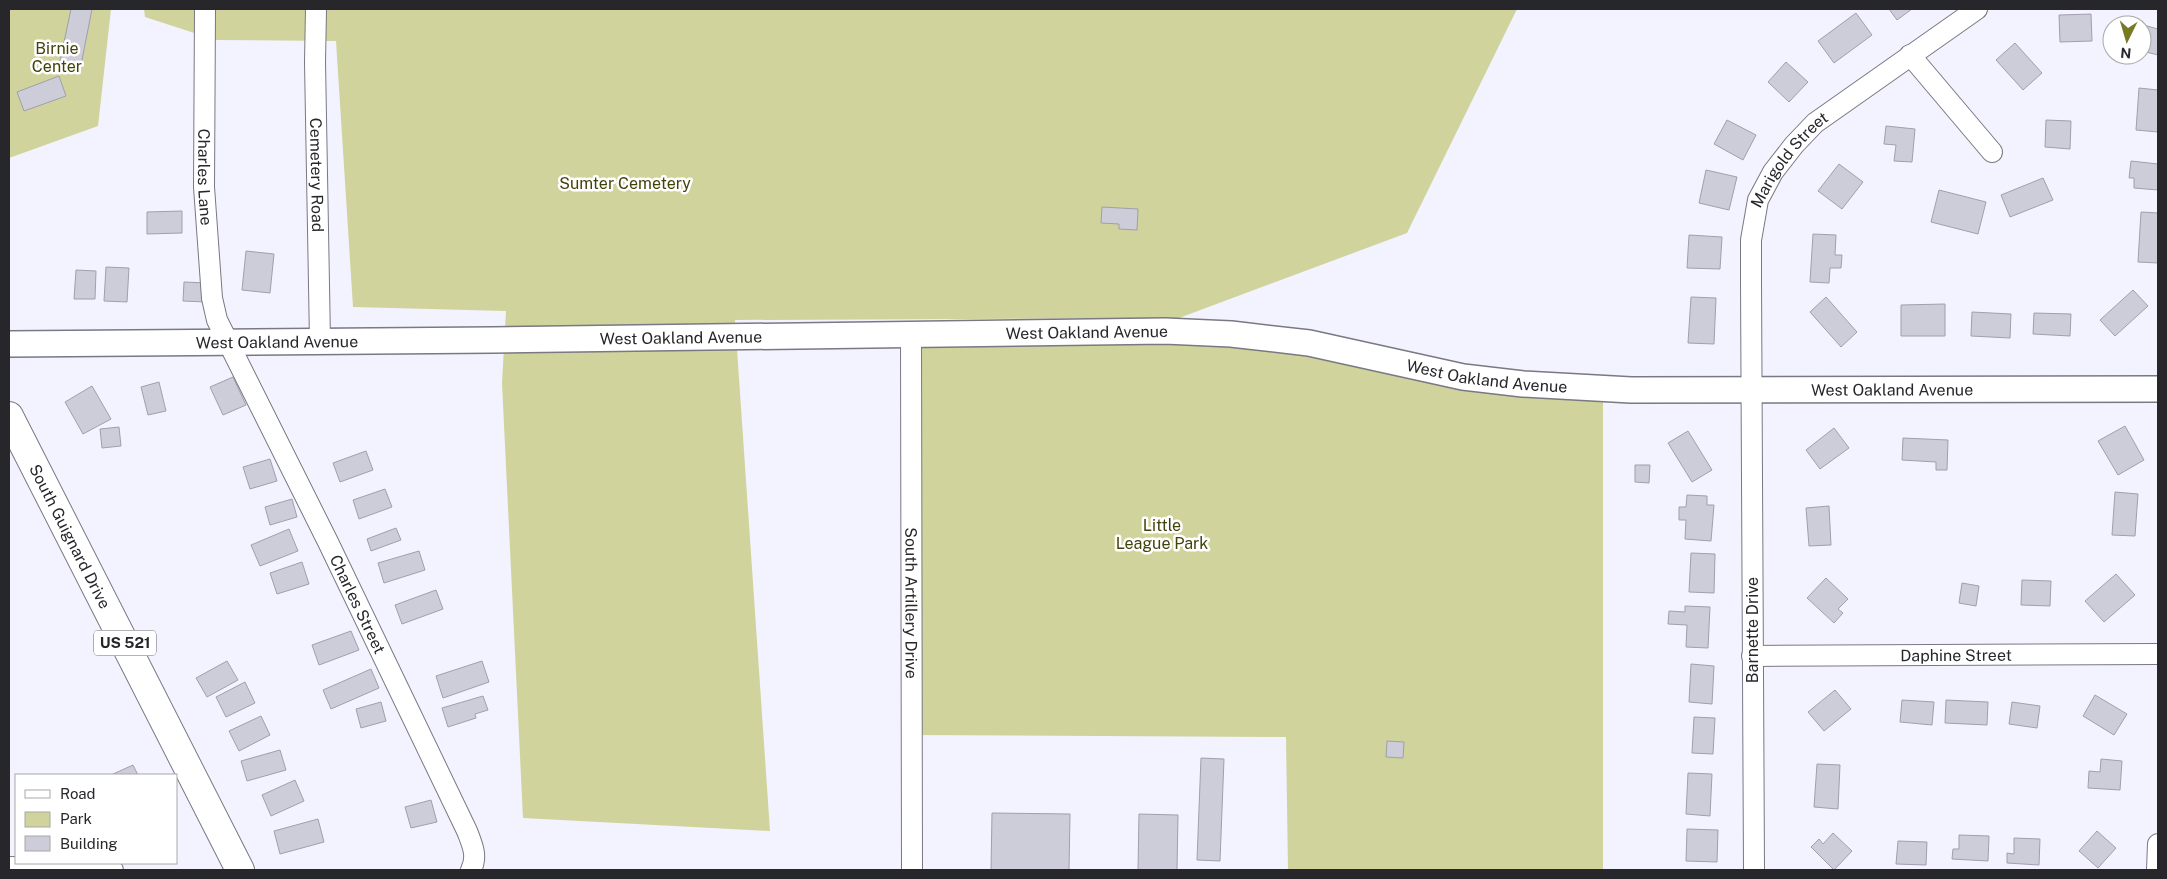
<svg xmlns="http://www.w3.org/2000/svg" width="2167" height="879" font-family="'Public Sans',sans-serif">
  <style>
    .green { fill: #d0d39c }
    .building { fill: #cdccd9; stroke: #a09fab }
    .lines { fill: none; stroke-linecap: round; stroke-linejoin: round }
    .minor-casing { stroke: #797883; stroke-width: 22 }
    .tertiary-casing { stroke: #797883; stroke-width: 28 }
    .trunk-casing { stroke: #797883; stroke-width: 30 }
    .minor { stroke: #fff; stroke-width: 20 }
    .tertiary { stroke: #fff; stroke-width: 25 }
    .trunk { stroke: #fff; stroke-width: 28 }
    .labels { text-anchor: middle; stroke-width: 5; stroke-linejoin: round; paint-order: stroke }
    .shield { fill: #fff; stroke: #68676b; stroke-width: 1 }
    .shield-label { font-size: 15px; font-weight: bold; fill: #27262b }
    .park-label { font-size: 16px; fill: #42430b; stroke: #fff }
    .street-label { font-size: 16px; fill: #27262b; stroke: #fff }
  </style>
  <rect width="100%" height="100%" fill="#f3f2ff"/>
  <path class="green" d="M 9,9 L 111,9 L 98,126 L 9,158 Z
    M 144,9 L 1517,9 L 1407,233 L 1179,318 L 735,320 L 770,831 L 523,818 L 502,383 L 506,311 L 353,307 L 336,41 L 216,40 L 145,17 Z
    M 1165,331 L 1603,389 L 1603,870 L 1288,870 L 1286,737 L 912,735 L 911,334 Z"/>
  <path class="building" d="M 71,9 L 92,9 L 81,65 L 60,61 Z
    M 1889,9 L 1912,9 L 1897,20 Z
    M 1856,13 L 1872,35 L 1834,63 L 1818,41 Z
    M 2091,14 L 2092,41 L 2060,42 L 2059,15 Z
    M 2125,20 L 2158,29 L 2158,55 L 2142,51 L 2142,25 L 2124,25 Z
    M 2015,43 L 2042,73 L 2023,90 L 1996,60 Z
    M 1786,62 L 1808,82 L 1789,102 L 1768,82 Z
    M 59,76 L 66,96 L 24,111 L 17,92 Z
    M 2139,88 L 2158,90 L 2158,132 L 2136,130 Z
    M 1727,120 L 1756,135 L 1743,160 L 1714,144 Z
    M 2046,120 L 2071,121 L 2070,149 L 2045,147 Z
    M 1886,126 L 1915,129 L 1912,162 L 1894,161 L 1896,145 L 1884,144 Z
    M 2131,161 L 2158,164 L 2158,190 L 2134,188 L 2134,178 L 2129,178 Z
    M 1839,164 L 1863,182 L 1842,209 L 1818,191 Z
    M 1706,170 L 1737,177 L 1729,210 L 1699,203 Z
    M 2043,178 L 2053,200 L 2010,217 L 2001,195 Z
    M 1939,190 L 1986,202 L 1978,234 L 1931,222 Z
    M 1102,207 L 1138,209 L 1137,230 L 1119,229 L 1119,224 L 1101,223 Z
    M 182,211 L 182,233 L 147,234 L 147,212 Z
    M 2141,212 L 2158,213 L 2158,263 L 2138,262 Z
    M 1813,234 L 1836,235 L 1835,255 L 1842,255 L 1841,268 L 1830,268 L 1829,283 L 1810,282 Z
    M 1689,235 L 1722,237 L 1720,269 L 1687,268 Z
    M 246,251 L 274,254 L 270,293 L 242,290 Z
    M 106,267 L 129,268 L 127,302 L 104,301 Z
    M 76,270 L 96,271 L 95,299 L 74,299 Z
    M 184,282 L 207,283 L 206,302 L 183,301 Z
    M 2133,290 L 2148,306 L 2115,336 L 2100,320 Z
    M 1691,297 L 1716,298 L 1714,344 L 1688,343 Z
    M 1826,297 L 1857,332 L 1841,347 L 1810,312 Z
    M 1945,304 L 1945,336 L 1901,336 L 1901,305 Z
    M 1972,312 L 2011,314 L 2010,338 L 1971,336 Z
    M 2034,313 L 2071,314 L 2070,336 L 2033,334 Z
    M 233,377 L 246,405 L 223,415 L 210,387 Z
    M 159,382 L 166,411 L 148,415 L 141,387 Z
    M 92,386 L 111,419 L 83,434 L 65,402 Z
    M 2125,426 L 2144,460 L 2118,475 L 2098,441 Z
    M 119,427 L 121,446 L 102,448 L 100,429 Z
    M 1834,428 L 1849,448 L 1820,469 L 1806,450 Z
    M 1688,431 L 1712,470 L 1692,482 L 1668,443 Z
    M 1903,438 L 1948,440 L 1947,470 L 1936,470 L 1936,462 L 1902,460 Z
    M 366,451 L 373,470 L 340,482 L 333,463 Z
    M 270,459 L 277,481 L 250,489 L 243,467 Z
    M 1635,465 L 1650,465 L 1649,483 L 1635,482 Z
    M 385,489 L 392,507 L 359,519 L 353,500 Z
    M 2115,492 L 2138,494 L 2135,536 L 2112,535 Z
    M 1687,495 L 1707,496 L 1707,505 L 1714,505 L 1711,541 L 1685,539 L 1686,520 L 1679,520 L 1679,507 L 1686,507 Z
    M 292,499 L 297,517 L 270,525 L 265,507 Z
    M 1829,506 L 1831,545 L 1809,546 L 1806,508 Z
    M 396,528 L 401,540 L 371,551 L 367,539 Z
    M 289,529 L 298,551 L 260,566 L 251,545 Z
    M 419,551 L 425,570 L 384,583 L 378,563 Z
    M 1691,553 L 1715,554 L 1714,593 L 1689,592 Z
    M 302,562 L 309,584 L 277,594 L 270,573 Z
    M 2116,574 L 2135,595 L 2104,622 L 2085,601 Z
    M 1826,578 L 1848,599 L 1838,609 L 1843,613 L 1834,623 L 1807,598 Z
    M 2022,580 L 2051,581 L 2050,606 L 2021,605 Z
    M 1962,583 L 1979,586 L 1976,606 L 1959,603 Z
    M 436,590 L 443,609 L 402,624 L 395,605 Z
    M 1685,606 L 1710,607 L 1708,648 L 1686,647 L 1687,625 L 1668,624 L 1669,611 L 1685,612 Z
    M 351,631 L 359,650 L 319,665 L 312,645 Z
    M 227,661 L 238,680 L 207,697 L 196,678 Z
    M 482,661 L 489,682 L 443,698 L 436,676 Z
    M 1691,664 L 1714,666 L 1712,704 L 1689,702 Z
    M 371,669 L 379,688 L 331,709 L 323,690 Z
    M 245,682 L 255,703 L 226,717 L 216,697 Z
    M 1835,690 L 1851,709 L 1824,731 L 1808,712 Z
    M 2095,695 L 2127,714 L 2114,735 L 2083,716 Z
    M 483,696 L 488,710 L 475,714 L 476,718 L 448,727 L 442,708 Z
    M 1902,700 L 1934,702 L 1932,725 L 1900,722 Z
    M 1946,700 L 1988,702 L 1987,725 L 1945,723 Z
    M 381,702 L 386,721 L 361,728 L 356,709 Z
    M 2012,702 L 2040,706 L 2037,728 L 2009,724 Z
    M 261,716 L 270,735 L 239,751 L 229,731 Z
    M 1694,717 L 1715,718 L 1713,754 L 1692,753 Z
    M 1387,741 L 1404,742 L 1403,758 L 1386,757 Z
    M 280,750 L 286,770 L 247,781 L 241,761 Z
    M 1201,758 L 1224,759 L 1220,861 L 1197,860 Z
    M 2101,759 L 2122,761 L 2120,790 L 2088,788 L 2089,771 L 2100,772 Z
    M 1817,764 L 1840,765 L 1838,809 L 1814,807 Z
    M 133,765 L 138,775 L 111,775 Z
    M 1688,773 L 1712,774 L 1710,816 L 1686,814 Z
    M 295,780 L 304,801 L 271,816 L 262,795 Z
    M 431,800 L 437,822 L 411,828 L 405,807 Z
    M 992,813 L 1070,814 L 1069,870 L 991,870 Z
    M 1139,814 L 1178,815 L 1177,870 L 1138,870 Z
    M 318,819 L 324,842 L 280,854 L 274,831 Z
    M 1687,829 L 1718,830 L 1717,862 L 1686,861 Z
    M 2097,831 L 2116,848 L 2098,868 L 2079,851 Z
    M 1833,833 L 1852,851 L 1834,870 L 1811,847 L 1819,839 L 1823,844 Z
    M 1959,835 L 1989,836 L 1988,861 L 1952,859 L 1953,849 L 1959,849 Z
    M 2014,838 L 2040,839 L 2039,865 L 2007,863 L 2007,853 L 2014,854 Z
    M 1898,841 L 1927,842 L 1926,865 L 1896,864 Z"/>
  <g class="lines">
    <g class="minor-casing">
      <g id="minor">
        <path id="s1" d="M 205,9 L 204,187 L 212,298 L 217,320 L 328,542 L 467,831 C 472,844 478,856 471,870"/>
        <path id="s2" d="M 316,9 L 315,62 L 320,341"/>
        <path d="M 1910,55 L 1992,152"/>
        <path id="s3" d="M 911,334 L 912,870"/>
        <path id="s4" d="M 1752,656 L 2158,654"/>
        <path d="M 9,867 L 113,870"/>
        <path id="s5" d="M 1754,870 L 1751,281 L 1751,240 L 1758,200 L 1773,172 L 1794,145 L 1815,123 L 1977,9"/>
        <path d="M 2157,870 L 2158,844"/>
      </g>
    </g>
    <g class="tertiary-casing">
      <g id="tertiary">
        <path id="s6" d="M 9,344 L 493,340 L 1165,331 L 1231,334 L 1309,343 L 1463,377 L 1523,384 L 1631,390 L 2158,389"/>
      </g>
    </g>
    <g class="trunk-casing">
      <g id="trunk">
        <path id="s7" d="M 9,416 L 240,870"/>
      </g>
    </g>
    <use href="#minor" class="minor"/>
    <use href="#tertiary" class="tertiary"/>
    <use href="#trunk" class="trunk"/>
  </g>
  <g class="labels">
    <rect class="shield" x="94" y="630.5" width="62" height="25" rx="4"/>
    <g class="shield-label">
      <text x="125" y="648">US 521</text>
    </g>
    <g class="park-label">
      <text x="57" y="54">Birnie<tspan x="57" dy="18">Center</tspan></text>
      <text x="625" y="189">Sumter Cemetery</text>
      <text x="1162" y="531">Little<tspan x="1162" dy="18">League Park</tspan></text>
    </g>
    <g class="street-label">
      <text dy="6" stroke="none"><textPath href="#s5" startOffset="722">Marigold Street</textPath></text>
      <text dy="6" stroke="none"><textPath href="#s2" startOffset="166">Cemetery Road</textPath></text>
      <text dy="6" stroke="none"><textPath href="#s1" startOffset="168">Charles Lane</textPath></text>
      <text dy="6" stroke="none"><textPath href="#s6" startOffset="1078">West Oakland Avenue</textPath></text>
      <text dy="6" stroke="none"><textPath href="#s6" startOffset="672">West Oakland Avenue</textPath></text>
      <text dy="6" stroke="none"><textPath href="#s6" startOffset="268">West Oakland Avenue</textPath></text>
      <text dy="6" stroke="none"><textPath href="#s6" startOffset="1482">West Oakland Avenue</textPath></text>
      <text dy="6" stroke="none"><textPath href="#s6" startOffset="1888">West Oakland Avenue</textPath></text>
      <text dy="6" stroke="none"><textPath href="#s7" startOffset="135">South Guignard Drive</textPath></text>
      <text dy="6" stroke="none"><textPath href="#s3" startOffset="269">South Artillery Drive</textPath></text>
      <text dy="6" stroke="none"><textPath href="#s1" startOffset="629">Charles Street</textPath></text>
      <text transform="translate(1752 630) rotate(-90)" y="6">Barnette Drive</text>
      <text dy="6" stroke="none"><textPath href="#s4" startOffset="204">Daphine Street</textPath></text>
    </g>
  </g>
  <rect width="2167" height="879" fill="none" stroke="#27262b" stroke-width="20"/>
  <rect x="15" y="774" width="162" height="90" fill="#ffffff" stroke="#a9a8aa"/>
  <rect x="25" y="790" width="25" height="8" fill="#ffffff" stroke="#a9a8aa"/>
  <text x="60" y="799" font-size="15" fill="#27262b">Road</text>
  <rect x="25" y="812" width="25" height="15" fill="#d0d39c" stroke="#a9a8aa"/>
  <text x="60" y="824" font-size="15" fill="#27262b">Park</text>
  <rect x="25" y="836" width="25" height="15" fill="#cdccd9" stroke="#a9a8aa"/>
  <text x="60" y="849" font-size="15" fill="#27262b">Building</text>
  <g transform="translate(2127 40) rotate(185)"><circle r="24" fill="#ffffff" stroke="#a9a8aa"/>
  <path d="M0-4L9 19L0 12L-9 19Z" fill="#787a23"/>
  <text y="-8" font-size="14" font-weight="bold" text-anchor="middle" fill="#27262b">N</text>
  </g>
</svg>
